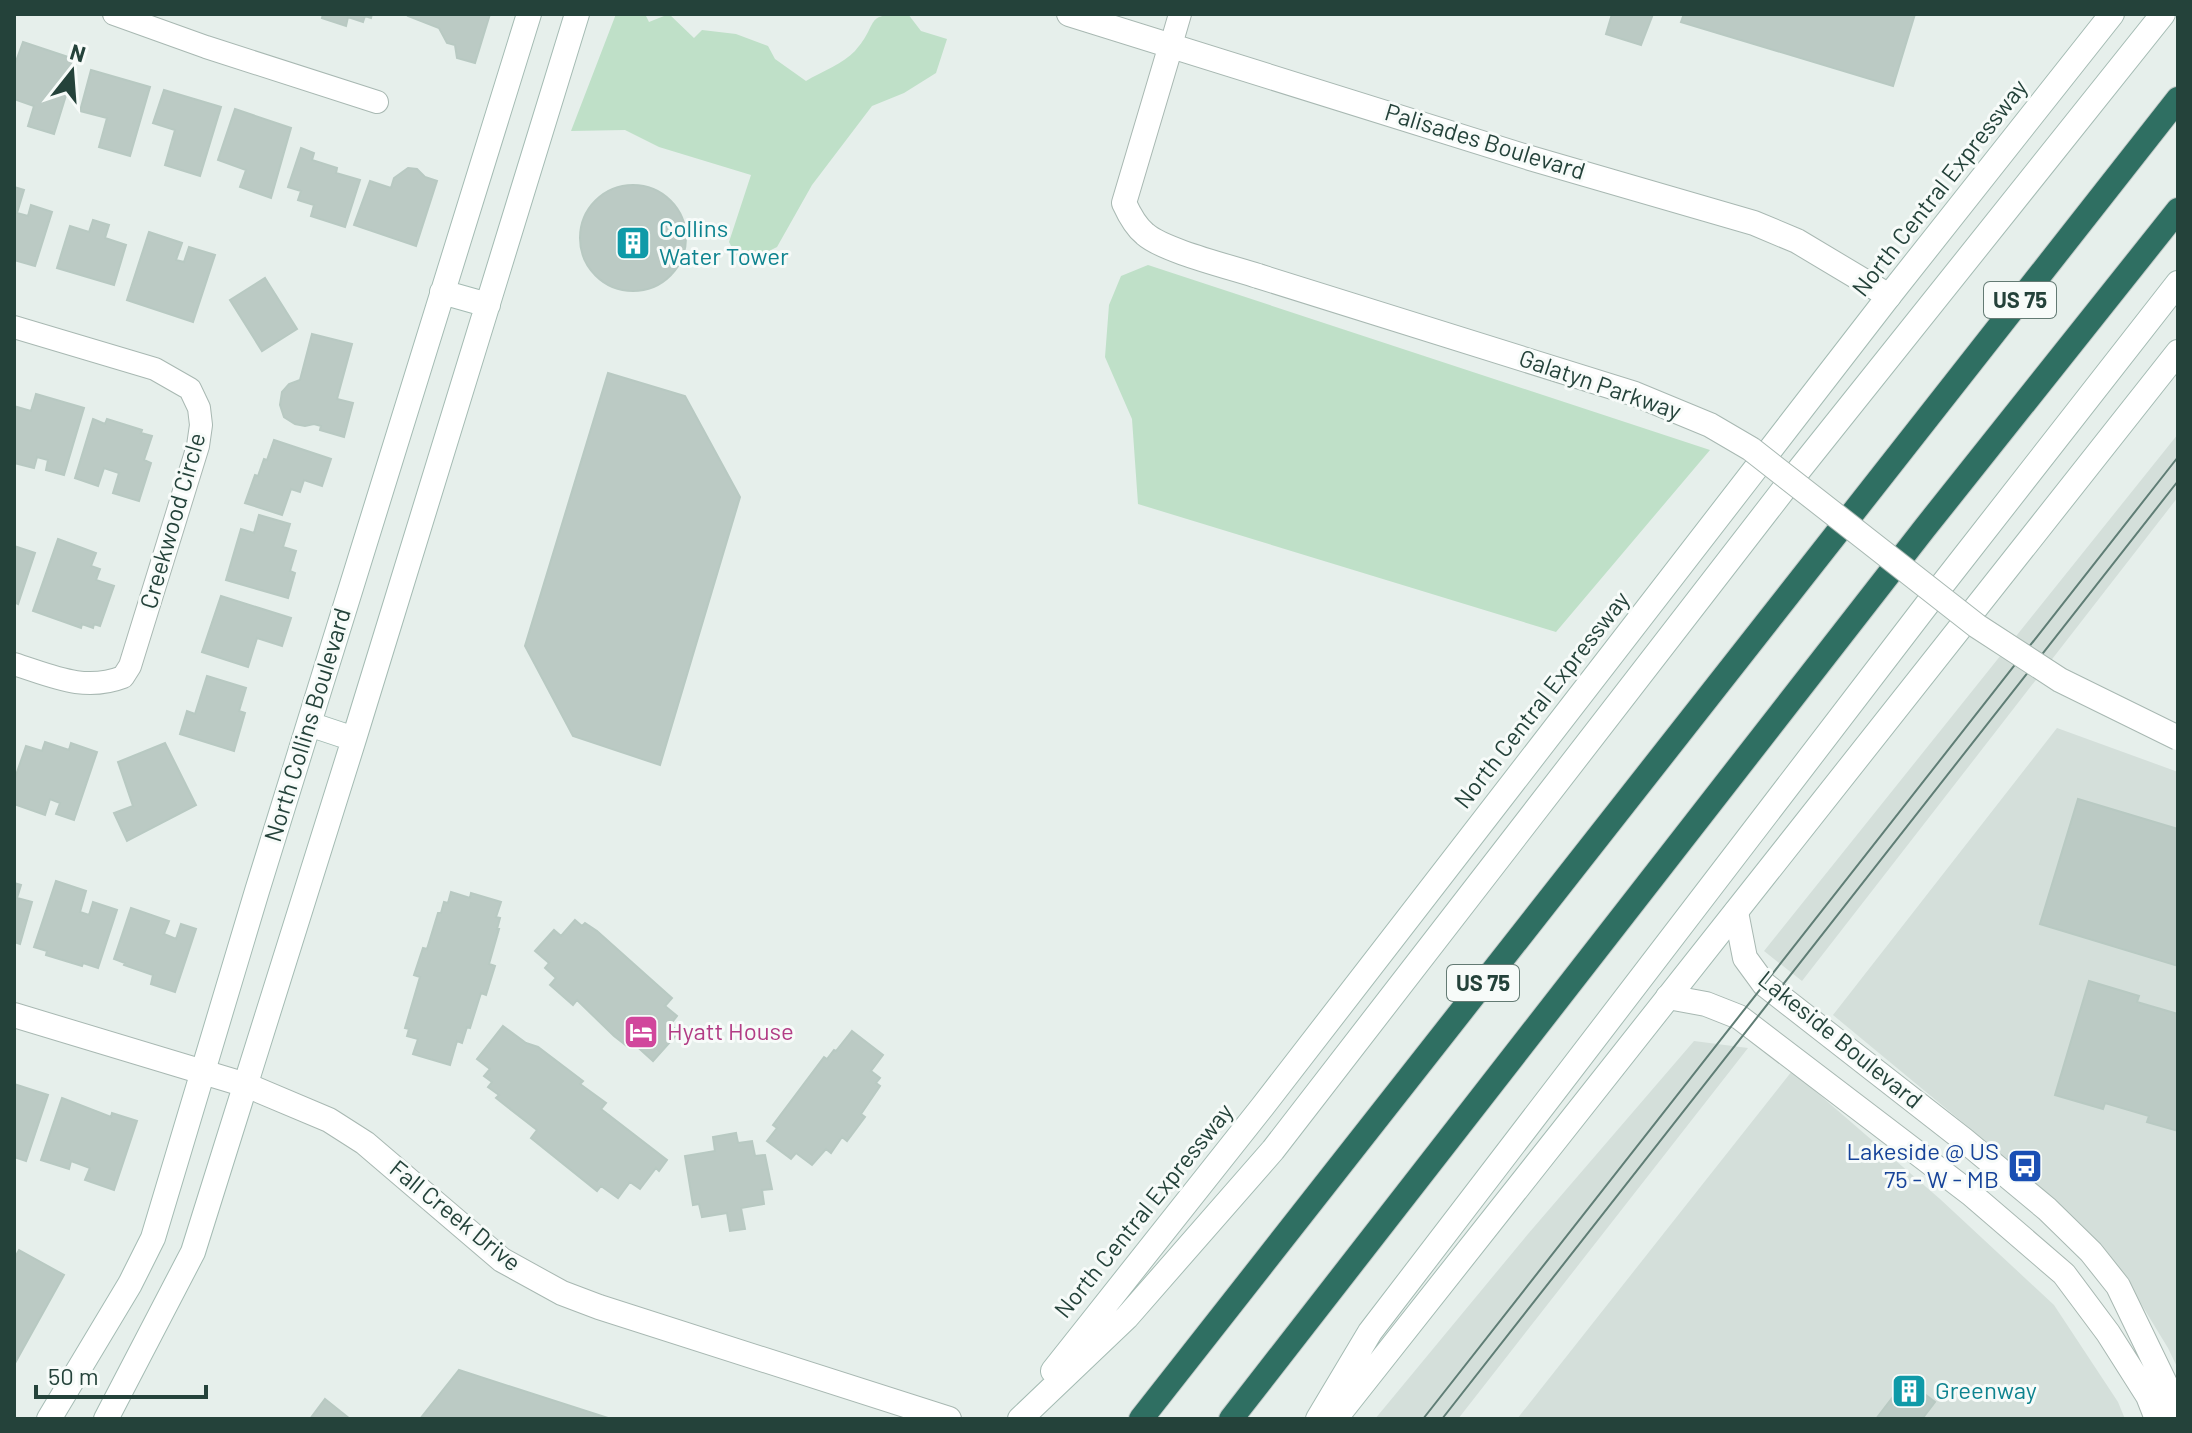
<svg xmlns="http://www.w3.org/2000/svg" width="2192" height="1433" font-family="Barlow,sans-serif">
  <style>
    .built { fill: #d4dfda }
    .green { fill: #bfe0c8 }
    .building { fill: #bbcac4; stroke: #b8c9c2; stroke-width: 2 }
    .lines { fill: none; stroke-linecap: round; stroke-linejoin: round }
    .minor-casing { stroke: #a8b8b2; stroke-width: 24 }
    .tertiary-casing { stroke: #a8b8b2; stroke-width: 26 }
    .secondary-casing { stroke: #a4bbb3; stroke-width: 26 }
    .motorway-casing { stroke: #c2cac8; stroke-width: 26 }
    .minor { stroke: #fff; stroke-width: 22 }
    .tertiary { stroke: #fff; stroke-width: 24 }
    .secondary { stroke: #fff; stroke-width: 24 }
    .motorway { stroke: #2f6f62; stroke-width: 24 }
    .tram { stroke: #5f7d75; stroke-width: 2 }
    .tertiary-bridge-casing { stroke: #a8b8b2; stroke-width: 26; stroke-linecap: butt }
    .tertiary-bridge { stroke: #fff; stroke-width: 24 }
    .labels { text-anchor: middle; stroke-width: 6; stroke-linejoin: round; paint-order: stroke }
    .shield { fill: #f7fbf9; stroke: #637a73; stroke-width: 2 }
    .shield-label { font-size: 22px; font-weight: bold; fill: #24423a }
    .street-label { font-size: 24px; fill: #24423a; stroke: #f7fbf9 }
    .culture-label { font-size: 24px; fill: #0d838f; stroke: #f7fbf9; text-anchor: start }
    .hotel-label { font-size: 24px; fill: #b23c85; stroke: #f7fbf9; text-anchor: start }
    .transit-label { font-size: 24px; fill: #164399; stroke: #f7fbf9; text-anchor: end }
  </style>
  <rect width="100%" height="100%" fill="#e6efeb"/>
  <path class="built" d="M 2178,434 L 2178,497 L 1802,981 L 1764,951 Z
    M 2057,728 L 2178,772 L 2178,1369 L 2168,1348 L 2121,1271 L 1984,1140 L 1833,1015 Z
    M 1694,1041 L 1748,1048 L 1458,1419 L 1375,1419 L 1528,1234 Z
    M 1792,1071 L 1940,1199 L 2054,1305 L 2118,1402 L 2125,1419 L 1517,1419 Z"/>
  <path class="green" d="M 616,14 L 645,14 L 649,22 L 669,14 L 694,38 L 702,30 L 736,34 L 768,46 L 775,59 L 806,81 C 821,72 844,63 855,51 C 881,22 861,14 908,14 L 921,31 L 947,39 L 936,73 L 904,93 L 872,106 L 812,185 L 777,247 L 741,265 L 729,242 L 751,175 L 659,147 L 625,130 L 571,131 Z
    M 1148,265 L 1710,450 L 1556,632 L 1138,504 L 1132,419 L 1105,357 L 1109,305 L 1121,276 Z"/>
  <path class="building" d="M 323,14 L 372,14 L 371,18 L 365,16 L 363,22 L 348,17 L 346,26 L 322,18 Z
    M 409,14 L 490,14 L 475,63 L 457,58 L 455,45 L 447,43 L 439,28 L 408,16 Z
    M 1612,14 L 1653,14 L 1641,45 L 1606,34 Z
    M 1684,14 L 1915,14 L 1893,86 L 1681,22 Z
    M 23,42 L 77,60 L 54,134 L 28,126 L 34,106 L 14,99 L 14,67 Z
    M 91,70 L 150,87 L 130,156 L 99,147 L 107,118 L 80,111 Z
    M 164,90 L 221,107 L 200,176 L 165,165 L 175,130 L 153,123 Z
    M 235,109 L 291,128 L 271,198 L 240,187 L 246,170 L 218,160 Z
    M 301,148 L 314,153 L 312,160 L 337,168 L 336,173 L 360,180 L 345,227 L 311,216 L 314,205 L 298,200 L 301,191 L 288,187 Z
    M 408,168 L 417,169 L 425,177 L 437,181 L 416,246 L 354,225 L 370,181 L 391,188 L 394,178 Z
    M580 238a53 53 0 1 1 106 0a53 53 0 1 1-106 0Z
    M 14,187 L 24,190 L 17,213 L 28,216 L 31,205 L 52,212 L 35,266 L 14,260 Z
    M 93,220 L 109,225 L 105,238 L 126,245 L 114,285 L 57,268 L 70,226 L 89,232 Z
    M 149,232 L 182,243 L 176,260 L 184,262 L 189,247 L 215,255 L 193,322 L 127,300 Z
    M 265,278 L 297,329 L 262,351 L 230,300 Z
    M 312,334 L 352,344 L 337,399 L 353,403 L 344,437 L 320,430 L 321,426 L 314,424 L 305,426 L 295,424 L 284,417 L 280,405 L 282,392 L 289,384 L 300,380 Z
    M 608,373 L 685,396 L 740,497 L 660,765 L 573,736 L 525,646 Z
    M 36,394 L 84,408 L 64,475 L 46,470 L 48,460 L 37,457 L 34,468 L 14,463 L 14,406 L 31,411 Z
    M 93,419 L 105,424 L 107,419 L 142,430 L 141,433 L 152,436 L 144,460 L 151,463 L 139,501 L 113,493 L 119,473 L 104,468 L 98,486 L 75,478 Z
    M 274,440 L 331,459 L 322,486 L 304,480 L 300,492 L 291,489 L 282,515 L 245,503 L 255,475 L 258,476 L 264,459 L 267,460 Z
    M 259,515 L 290,524 L 283,547 L 296,551 L 290,571 L 295,573 L 288,598 L 226,580 L 241,529 L 254,533 Z
    M 58,539 L 96,553 L 91,566 L 100,569 L 96,580 L 114,586 L 100,626 L 94,624 L 93,628 L 82,624 L 81,628 L 33,611 Z
    M 14,546 L 35,553 L 18,604 L 14,602 Z
    M 221,596 L 291,618 L 282,646 L 257,638 L 248,667 L 202,652 Z
    M 207,676 L 246,688 L 239,711 L 245,713 L 234,751 L 180,734 L 187,711 L 195,714 Z
    M 45,742 L 69,750 L 71,743 L 97,752 L 74,820 L 56,814 L 60,803 L 50,799 L 45,815 L 14,804 L 14,781 L 26,746 L 42,751 Z
    M 165,743 L 196,805 L 127,841 L 114,813 L 133,806 L 118,762 Z
    M 2078,799 L 2178,829 L 2178,966 L 2040,924 Z
    M 56,881 L 86,891 L 80,912 L 89,915 L 93,902 L 117,910 L 98,968 L 83,963 L 82,966 L 46,955 L 47,951 L 34,947 Z
    M 14,883 L 21,885 L 17,898 L 32,902 L 20,944 L 14,942 Z
    M 451,892 L 470,898 L 471,893 L 501,902 L 496,917 L 500,918 L 497,929 L 499,929 L 489,964 L 495,966 L 486,995 L 481,993 L 470,1028 L 467,1027 L 462,1043 L 457,1041 L 450,1065 L 413,1054 L 418,1039 L 407,1036 L 409,1029 L 405,1028 L 420,977 L 414,975 L 423,948 L 427,949 L 438,913 L 441,913 L 444,902 L 448,903 Z
    M 131,908 L 169,921 L 164,934 L 176,939 L 181,924 L 196,929 L 175,992 L 151,984 L 153,975 L 124,965 L 125,963 L 114,959 Z
    M 575,920 L 582,926 L 585,923 L 597,931 L 672,998 L 665,1006 L 677,1016 L 670,1025 L 679,1032 L 653,1061 L 631,1041 L 627,1046 L 614,1036 L 577,1000 L 573,1005 L 550,985 L 556,978 L 545,968 L 549,963 L 535,951 L 554,930 L 561,936 Z
    M 2089,981 L 2139,996 L 2137,1002 L 2178,1014 L 2178,1131 L 2147,1122 L 2149,1116 L 2105,1103 L 2103,1109 L 2055,1095 Z
    M 503,1026 L 526,1043 L 538,1047 L 583,1081 L 580,1084 L 606,1103 L 601,1109 L 667,1160 L 659,1171 L 656,1168 L 640,1189 L 630,1182 L 618,1198 L 601,1186 L 597,1191 L 531,1138 L 537,1130 L 496,1098 L 499,1095 L 488,1087 L 492,1082 L 484,1076 L 490,1069 L 477,1059 Z
    M 852,1031 L 883,1055 L 871,1071 L 880,1078 L 876,1083 L 880,1086 L 861,1114 L 865,1117 L 847,1141 L 842,1137 L 831,1153 L 826,1149 L 812,1165 L 796,1153 L 791,1159 L 767,1141 L 777,1128 L 773,1125 L 824,1057 L 827,1059 L 834,1050 L 836,1051 Z
    M 14,1084 L 48,1095 L 26,1161 L 14,1157 Z
    M 62,1098 L 111,1117 L 112,1113 L 137,1121 L 114,1190 L 85,1180 L 90,1168 L 71,1161 L 69,1169 L 41,1160 Z
    M 736,1133 L 738,1143 L 752,1141 L 755,1156 L 765,1155 L 772,1189 L 762,1190 L 764,1204 L 741,1208 L 745,1229 L 730,1231 L 727,1213 L 702,1217 L 699,1204 L 693,1205 L 685,1156 L 715,1151 L 713,1137 Z
    M 19,1250 L 64,1275 L 14,1365 L 14,1259 Z
    M 459,1370 L 611,1419 L 420,1419 Z
    M 1906,1380 L 1935,1402 L 1922,1419 L 1876,1419 Z
    M 325,1399 L 350,1419 L 310,1419 Z"/>
  <g class="lines">
    <g class="minor-casing">
      <path id="minor" d="M 114,14 L 206,47 L 377,102
        M 1171,45 L 1180,14
        M 14,327 L 155,369 L 190,389 L 199,408 L 201,425 L 198,446 L 130,666 L 123,677 C 84,692 52,676 14,664"/>
    </g>
    <g class="tertiary-casing">
      <path id="tertiary" d="M 1069,14 L 1530,158 L 1754,223 L 1797,241 L 1889,296
        M 1171,45 L 1124,203 C 1129,214 1135,226 1145,234 C 1164,251 1231,267 1258,276
        M 1736,912 L 1745,958 L 1764,984 L 1964,1140 L 2047,1209 L 2091,1252 L 2118,1286 L 2178,1410
        M 1668,997 L 1706,1004 L 1739,1017 L 1971,1194 L 2064,1274 L 2108,1333 L 2148,1396 L 2157,1419
        M 14,1015 L 246,1085 L 329,1120 L 365,1143 L 502,1260 L 562,1293 L 599,1307 L 949,1419"/>
    </g>
    <g class="secondary-casing">
      <path id="secondary" d="M 442,292 L 488,305
        M 309,724 L 354,739
        M 1053,1371 L 1263,1106 L 1889,296 L 2112,14
        M 49,1419 L 130,1284 L 153,1238 L 257,891 L 529,14
        M 106,1419 L 193,1252 L 354,739 L 577,14
        M 1020,1419 L 1127,1317 L 1273,1150 L 1791,480 L 2163,14
        M 1318,1419 L 1370,1332 L 1935,594 L 2178,283
        M 1335,1419 L 2178,352"/>
    </g>
    <g class="motorway-casing">
      <path id="motorway" d="M 1141,1419 L 2178,99
        M 1231,1419 L 1924,529 L 2178,210"/>
    </g>
    <use href="#minor" class="minor"/>
    <use href="#tertiary" class="tertiary"/>
    <use href="#secondary" class="secondary"/>
    <use href="#motorway" class="motorway"/>
    <path class="tram" d="M 1423,1419 L 2178,457
      M 1442,1419 L 2178,481"/>
    <g class="tertiary-bridge-casing">
      <path id="tertiary-bridge" d="M 1258,276 L 1635,394 L 1710,425 L 1751,449 L 1977,626 L 2060,680 L 2178,738"/>
    </g>
    <use href="#tertiary-bridge" class="tertiary-bridge"/>
  </g>
  <defs>
    <g id="building-square" transform="scale(1.8)"><rect x="-9" y="-9" width="18" height="18" rx="4" fill="#0f9aa8" stroke="#f7fbf9"/><path d="M-4-6H4V6H1V3H-1V6H-4ZM-2.5-4.3h1.7v1.8h-1.7ZM.8-4.3h1.7v1.8H.8ZM-2.5-1h1.7V.8h-1.7ZM.8-1h1.7V.8H.8Z" fill="#fff"/></g>
    <g id="hotel-square" transform="scale(1.8)"><rect x="-9" y="-9" width="18" height="18" rx="4" fill="#d1479c" stroke="#f7fbf9"/><path d="M-6-4.5h1.5V1H6V5H4.5V3h-9V5H-6ZM-4 0a1.8 1.8 0 1 1 3.6 0ZM.5 0V-2.5h3Q6-2.5 6 0Z" fill="#fff"/></g>
    <g id="bus-square" transform="scale(1.8)"><rect x="-9" y="-9" width="18" height="18" rx="4" fill="#1a4fb4" stroke="#f7fbf9"/><path d="M-5-6H5V4H4V6H2V4H-2V6H-4V4H-5ZM-3.5-4V0h7V-4ZM-3.5 1.2v1.5H-2V1.2ZM2 1.2v1.5H3.5V1.2Z" fill="#fff"/></g>
  </defs>
  <g fill-rule="evenodd">
    <use href="#building-square" x="633" y="243"/>
    <use href="#hotel-square" x="641" y="1032"/>
    <use href="#bus-square" x="2025" y="1166"/>
    <use href="#building-square" x="1909" y="1391"/>
  </g>
  <g class="labels">
    <g class="shield">
      <rect x="1984" y="282" width="72" height="36" rx="6"/>
      <rect x="1447" y="965" width="72" height="36" rx="6"/>
    </g>
    <g class="shield-label">
      <text x="2020" y="308">US 75</text>
      <text x="1483" y="991">US 75</text>
    </g>
    <g class="street-label">
      <text transform="translate(1485 142) rotate(17)" y="8">Palisades Boulevard</text>
      <text transform="translate(1940 188) rotate(-52)" y="8">North Central Expressway</text>
      <text transform="translate(1600 385) rotate(19)" y="8">Galatyn Parkway</text>
      <text transform="translate(173 521) rotate(-74)" y="8">Creekwood Circle</text>
      <text transform="translate(1542 700) rotate(-52)" y="8">North Central Expressway</text>
      <text transform="translate(308 725) rotate(-73)" y="8">North Collins Boulevard</text>
      <text transform="translate(1840 1040) rotate(39)" y="8">Lakeside Boulevard</text>
      <text transform="translate(1144 1211) rotate(-51)" y="8">North Central Expressway</text>
      <text transform="translate(455 1216) rotate(39)" y="8">Fall Creek Drive</text>
    </g>
    <g class="culture-label">
      <text x="659" y="237">Collins<tspan x="659" dy="28">Water Tower</tspan></text>
      <text x="1935" y="1399">Greenway</text>
    </g>
    <g class="hotel-label">
      <text x="667" y="1040">Hyatt House</text>
    </g>
    <g class="transit-label">
      <text x="1999" y="1160">Lakeside @ US<tspan x="1999" dy="28">75 - W - MB</tspan></text>
    </g>
  </g>
  <rect width="2192" height="1433" fill="none" stroke="#24423a" stroke-width="32"/>
  <g transform="translate(72 72) rotate(17)" stroke="#f7fbf9" stroke-width="6" paint-order="stroke">
  <path d="M0-6L14 30L0 20L-14 30Z" fill="#24423a"/>
  <text y="-12" font-size="22" font-weight="bold" text-anchor="middle" fill="#24423a">N</text>
  </g>
  <path d="M36 1385v12h170v-12" fill="none" stroke="#24423a" stroke-width="4"/>
  <text x="48" y="1385" font-size="24" fill="#24423a" stroke="#f7fbf9" stroke-width="6" paint-order="stroke">50 m</text>
</svg>
